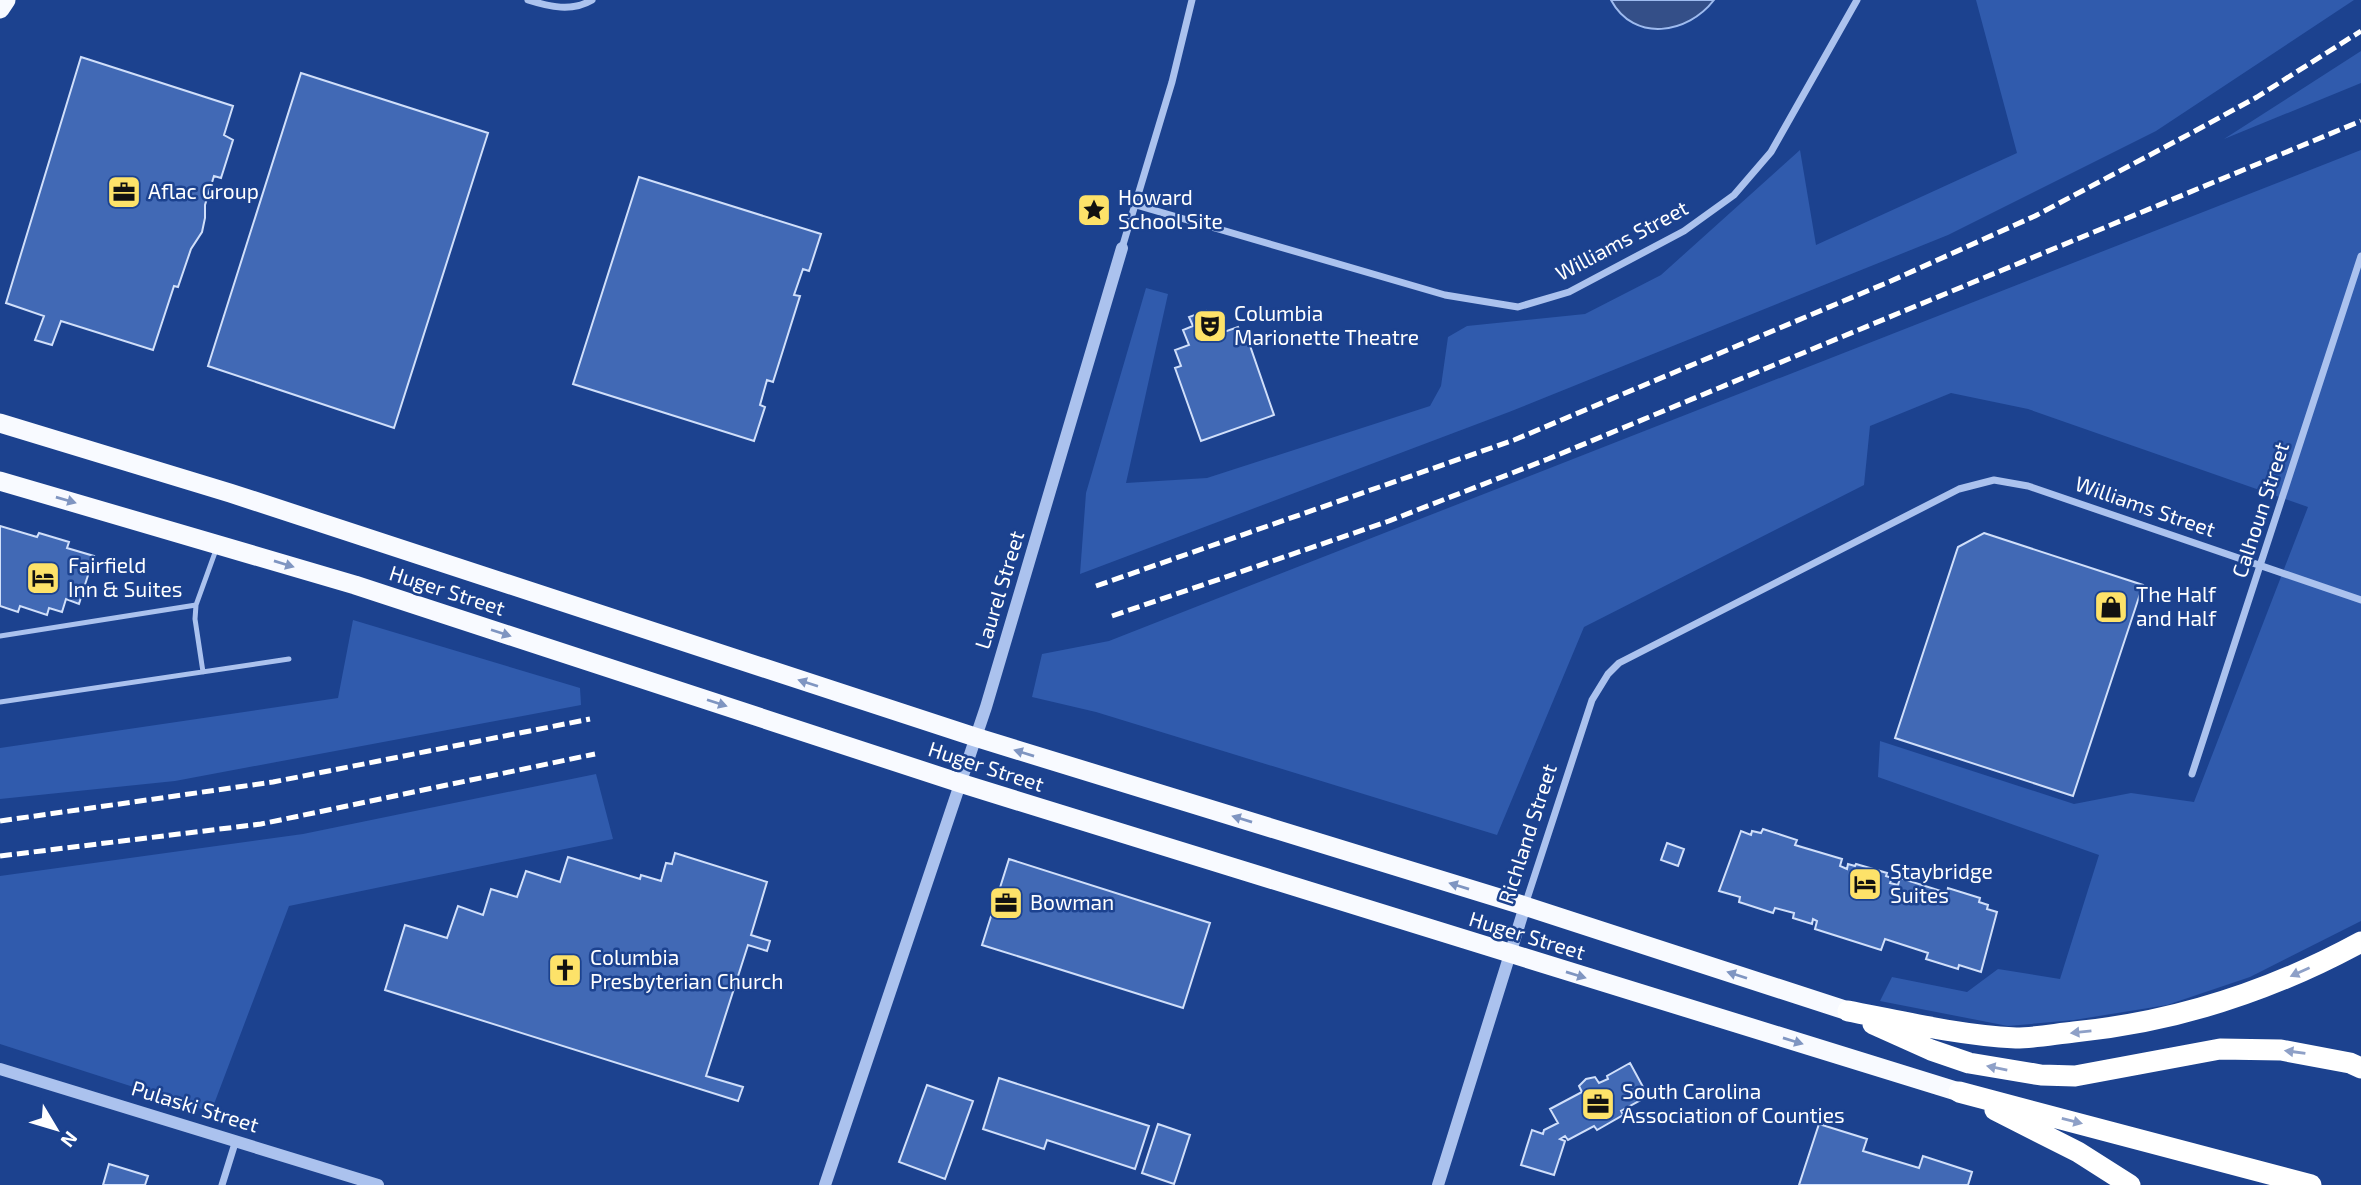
<svg xmlns="http://www.w3.org/2000/svg" width="2361" height="1185" font-family="'Exo 2',sans-serif">
  <style>
    .green { fill: #305bad }
    .water { fill: #344f88; stroke: #9ebbef; stroke-width: 2 }
    .building { fill: #4169b5; stroke: #d0dffa; stroke-width: 2 }
    .lines { fill: none; stroke-linecap: round; stroke-linejoin: round }
    .service { stroke: #abc2ee; stroke-width: 5 }
    .minor { stroke: #abc2ee; stroke-width: 7 }
    .tertiary { stroke: #abc2ee; stroke-width: 12 }
    .trunk { stroke: #f8faff; stroke-width: 19 }
    .motorway { stroke: #fff; stroke-width: 21 }
    .rail { stroke: #fff; stroke-width: 5; stroke-dasharray: 12 5; stroke-linecap: butt }
    .oneway { fill: #7f95c1 }
    .oneway2 { fill: #8ea0c7 }
    .labels { text-anchor: middle; stroke-width: 5; stroke-linejoin: round; paint-order: stroke }
    .poi-label { font-size: 21px; fill: #fff; stroke: #1c428f; text-anchor: start }
    .street-label { font-size: 21px; fill: #fff; stroke: #1c428f }
  </style>
  <rect width="100%" height="100%" fill="#1c428f"/>
  <path class="green" d="M 1976,0 L 2354,0 L 2156,131 L 1948,235 L 1509,412 L 1080,574 L 1086,493 L 1146,288 L 1168,294 L 1126,483 L 1207,478 L 1430,406 L 1441,386 L 1448,337 L 1467,326 L 1585,314 L 1661,275 L 1800,150 L 1816,245 L 2017,153 Z
    M 2361,51 L 2361,83 L 2224,139 Z
    M 2361,150 L 2361,921 L 2250,977 L 2167,1005 L 2074,1020 L 2008,1026 L 1880,1001 L 1892,977 L 1967,992 L 1998,969 L 2060,979 L 2099,855 L 1878,777 L 1880,741 L 2074,804 L 2131,793 L 2194,802 L 2308,507 L 2028,409 L 1951,393 L 1870,426 L 1864,485 L 1584,627 L 1497,835 L 1096,712 L 1032,697 L 1042,654 L 1109,641 Z
    M 353,620 L 580,688 L 581,705 L 175,781 L 0,799 L 0,748 L 338,698 Z
    M 596,774 L 613,839 L 289,906 L 211,1112 L 0,1044 L 0,876 L 303,834 Z"/>
  <path class="water" d="M 1611,0 L 1714,0 C 1688,34 1634,43 1611,0 Z"/>
  <path class="building" d="M 81,57 L 233,106 L 224,135 L 233,140 L 221,178 L 214,176 L 205,205 L 205,218 L 202,232 L 191,249 L 178,287 L 174,286 L 153,350 L 61,321 L 52,345 L 35,340 L 44,316 L 6,303 Z
    M 301,73 L 488,133 L 394,428 L 208,366 Z
    M 639,177 L 821,234 L 809,271 L 803,269 L 794,295 L 800,296 L 773,382 L 767,380 L 760,405 L 765,407 L 754,441 L 573,384 Z
    M 1206,311 L 1209,320 L 1219,317 L 1224,332 L 1238,327 L 1243,341 L 1248,340 L 1274,415 L 1201,441 L 1175,368 L 1181,366 L 1175,350 L 1189,345 L 1183,330 L 1193,326 L 1189,317 Z
    M 0,526 L 37,537 L 39,533 L 69,542 L 67,548 L 94,556 L 79,604 L 66,599 L 62,612 L 49,608 L 47,615 L 20,606 L 18,612 L 0,606 Z
    M 1984,533 L 2143,585 L 2073,796 L 1895,738 L 1958,547 Z
    M 1763,829 L 1797,840 L 1795,845 L 1842,859 L 1840,866 L 1847,869 L 1848,864 L 1855,866 L 1856,864 L 1887,873 L 1886,876 L 1892,878 L 1890,883 L 1898,885 L 1900,878 L 1947,893 L 1948,888 L 1980,898 L 1979,902 L 1988,905 L 1987,909 L 1997,912 L 1981,972 L 1959,965 L 1958,969 L 1926,959 L 1928,953 L 1885,939 L 1881,950 L 1815,929 L 1817,921 L 1813,919 L 1812,924 L 1793,918 L 1794,913 L 1775,908 L 1773,913 L 1739,902 L 1740,897 L 1719,891 L 1741,831 L 1751,835 L 1752,831 L 1761,833 Z
    M 1667,843 L 1684,849 L 1678,866 L 1661,860 Z
    M 675,853 L 767,882 L 751,935 L 770,941 L 767,951 L 748,945 L 706,1076 L 743,1087 L 738,1101 L 385,990 L 405,925 L 447,938 L 458,906 L 483,915 L 491,889 L 517,897 L 526,871 L 560,882 L 568,857 L 640,879 L 641,875 L 661,881 L 666,863 L 672,864 Z
    M 1009,859 L 1210,923 L 1183,1008 L 982,945 Z
    M 1630,1063 L 1648,1096 L 1621,1111 L 1623,1115 L 1597,1130 L 1594,1126 L 1568,1140 L 1565,1136 L 1560,1139 L 1565,1141 L 1554,1175 L 1521,1165 L 1532,1130 L 1543,1134 L 1544,1130 L 1558,1123 L 1550,1109 L 1582,1092 L 1579,1086 L 1586,1079 L 1595,1077 L 1599,1083 L 1608,1079 L 1607,1076 Z
    M 999,1078 L 1149,1126 L 1135,1169 L 1047,1140 L 1044,1149 L 983,1129 Z
    M 927,1085 L 973,1101 L 945,1179 L 899,1162 Z
    M 1158,1124 L 1190,1135 L 1174,1184 L 1142,1173 Z
    M 1819,1124 L 1867,1139 L 1863,1151 L 1919,1168 L 1923,1156 L 1972,1172 L 1968,1185 L 1799,1185 Z
    M 109,1164 L 148,1176 L 145,1185 L 103,1185 Z"/>
  <g class="lines">
    <path class="service" d="M 0,636 L 196,605
      M 203,672 L 195,619 L 196,605 L 217,547
      M 0,702 L 289,659"/>
    <path class="minor" d="M 528,0 C 550,7 572,12 592,0
      M 1136,205 L 1445,295 L 1518,307 L 1569,292 L 1684,231 L 1734,195 L 1771,152 L 1857,0
      M 1122,248 L 1172,82 L 1192,0
      M 2192,774 L 2361,256
      M 1525,905 L 1592,700 L 1608,674 L 1619,663 L 1959,489 L 1994,480 L 2028,486 L 2361,600
      M 222,1185 L 236,1140"/>
    <path class="tertiary" d="M 0,1069 L 378,1185
      M 825,1185 L 986,707 L 1122,248
      M 1438,1185 L 1525,906"/>
    <path class="trunk" d="M 0,9 L 6,0
      M 0,423 L 230,493 L 975,737 L 1525,906 L 1848,1011
      M 0,481 L 355,585 L 960,783 L 1959,1092"/>
    <path class="motorway" d="M 1848,1011 C 1904,1022 1959,1035 2016,1038 C 2035,1038 2055,1034 2074,1032 C 2176,1022 2271,991 2361,942
      M 1873,1024 L 1931,1050 L 1969,1063 L 2041,1075 L 2075,1076 L 2220,1049 L 2281,1050 L 2350,1063 L 2361,1068
      M 1959,1092 L 2311,1185
      M 1995,1110 L 2078,1152 L 2130,1185"/>
    <path class="rail" d="M 1096,586 L 1514,440 L 1891,281 L 2035,216 L 2195,131 L 2257,97 L 2361,31
      M 1112,616 L 1389,521 L 1548,459 L 2361,121
      M 0,821 L 273,782 L 590,719
      M 0,856 L 261,824 L 595,754"/>
  </g>
  <defs><path id="oneway-solid" d="M-6-.8H1V-3.2L6.5 0L1 3.2V.8H-6Z" transform="scale(1.75)"/></defs>
  <g class="oneway">
    <use href="#oneway-solid" transform="translate(66 500) rotate(16)"/>
    <use href="#oneway-solid" transform="translate(284 564) rotate(17)"/>
    <use href="#oneway-solid" transform="translate(501 633) rotate(18)"/>
    <use href="#oneway-solid" transform="translate(808 683) rotate(-162)"/>
    <use href="#oneway-solid" transform="translate(717 703) rotate(18)"/>
    <use href="#oneway-solid" transform="translate(1024 753) rotate(-163)"/>
    <use href="#oneway-solid" transform="translate(1242 819) rotate(-163)"/>
    <use href="#oneway-solid" transform="translate(1459 886) rotate(-163)"/>
    <use href="#oneway-solid" transform="translate(1576 975) rotate(17)"/>
    <use href="#oneway-solid" transform="translate(1737 975) rotate(-162)"/>
    <use href="#oneway-solid" transform="translate(1793 1041) rotate(17)"/>
  </g>
  <g class="oneway2">
    <use href="#oneway-solid" transform="translate(2300 972) rotate(156)"/>
    <use href="#oneway-solid" transform="translate(2081 1032) rotate(174)"/>
    <use href="#oneway-solid" transform="translate(2295 1052) rotate(-172)"/>
    <use href="#oneway-solid" transform="translate(1997 1068) rotate(-169)"/>
    <use href="#oneway-solid" transform="translate(2072 1121) rotate(14)"/>
  </g>
  <defs>
    <g id="office-square" transform="scale(1.75)"><rect x="-9" y="-9" width="18" height="18" rx="4" fill="#fde269" stroke="#1c428f"/><path d="M-6-3h4V-5.5h4V-3h4V5H-6ZM-1-4.5V-3h2v-1.5ZM-6 0V1H6V0Z" fill="#111"/></g>
    <g id="sight-square" transform="scale(1.75)"><rect x="-9" y="-9" width="18" height="18" rx="4" fill="#fde269" stroke="#1c428f"/><path d="M0-6L1.8-2.2L6-1.7L2.9 1.2L3.7 5.4L0 3.3L-3.7 5.4L-2.9 1.2L-6-1.7L-1.8-2.2Z" fill="#111"/></g>
    <g id="theatre-square" transform="scale(1.75)"><rect x="-9" y="-9" width="18" height="18" rx="4" fill="#fde269" stroke="#1c428f"/><path d="M-5-5.5Q0-4 5-5.5V0Q5 5 0 6Q-5 5-5 0ZM-3.3-2.5H-1v1.5H-3.3ZM1-2.5H3.3v1.5H1ZM-2.8 1Q0 5.5 2.8 1Z" fill="#111"/></g>
    <g id="hotel-square" transform="scale(1.75)"><rect x="-9" y="-9" width="18" height="18" rx="4" fill="#fde269" stroke="#1c428f"/><path d="M-6-4.5h1.5V1H6V5H4.5V3h-9V5H-6ZM-4 0a1.8 1.8 0 1 1 3.6 0ZM.5 0V-2.5h3Q6-2.5 6 0Z" fill="#111"/></g>
    <g id="shop-square" transform="scale(1.75)"><rect x="-9" y="-9" width="18" height="18" rx="4" fill="#fde269" stroke="#1c428f"/><path d="M-5-2.5h2.3a2.7 3.5 0 0 1 5.4 0H5L5.5 6h-11ZM-1.5-2.5h3a1.5 2.3 0 0 0-3 0Z" fill="#111"/></g>
    <g id="church-square" transform="scale(1.75)"><rect x="-9" y="-9" width="18" height="18" rx="4" fill="#fde269" stroke="#1c428f"/><path d="M-1.2-6h2.4v3.5h3.3v2.4h-3.3V6h-2.4V-.1h-3.3v-2.4h3.3Z" fill="#111"/></g>
  </defs>
  <g fill-rule="evenodd">
    <use href="#office-square" x="124" y="192"/>
    <use href="#sight-square" x="1094" y="210"/>
    <use href="#theatre-square" x="1210" y="326"/>
    <use href="#hotel-square" x="43" y="578"/>
    <use href="#shop-square" x="2111" y="607"/>
    <use href="#hotel-square" x="1865" y="884"/>
    <use href="#office-square" x="1006" y="903"/>
    <use href="#church-square" x="565" y="970"/>
    <use href="#office-square" x="1598" y="1104"/>
  </g>
  <g class="labels">
    <g class="poi-label">
      <text x="148" y="199">Aflac Group</text>
      <text x="1118" y="205">Howard<tspan x="1118" dy="24">School Site</tspan></text>
      <text x="1234" y="321">Columbia<tspan x="1234" dy="24">Marionette Theatre</tspan></text>
      <text x="68" y="573">Fairfield<tspan x="68" dy="24">Inn &amp; Suites</tspan></text>
      <text x="2136" y="602">The Half<tspan x="2136" dy="24">and Half</tspan></text>
      <text x="1890" y="879">Staybridge<tspan x="1890" dy="24">Suites</tspan></text>
      <text x="1030" y="910">Bowman</text>
      <text x="590" y="965">Columbia<tspan x="590" dy="24">Presbyterian Church</tspan></text>
      <text x="1622" y="1099">South Carolina<tspan x="1622" dy="24">Association of Counties</tspan></text>
    </g>
    <g class="street-label">
      <text transform="translate(1622 241) rotate(-28)" y="7">Williams Street</text>
      <text transform="translate(2145 507) rotate(19)" y="7">Williams Street</text>
      <text transform="translate(2261 510) rotate(-72)" y="7">Calhoun Street</text>
      <text transform="translate(1000 590) rotate(-73)" y="7">Laurel Street</text>
      <text transform="translate(447 591) rotate(18)" y="7">Huger Street</text>
      <text transform="translate(986 767) rotate(18)" y="7">Huger Street</text>
      <text transform="translate(1528 834) rotate(-72)" y="7">Richland Street</text>
      <text transform="translate(1527 936) rotate(17)" y="7">Huger Street</text>
      <text transform="translate(195 1107) rotate(17)" y="7">Pulaski Street</text>
    </g>
  </g>
  <g transform="translate(56 1129) rotate(128)" stroke="#1c428f" stroke-width="5" paint-order="stroke">
  <path d="M0-5L12 26L0 18L-12 26Z" fill="#ffffff"/>
  <text y="-10" font-size="19" font-weight="bold" text-anchor="middle" fill="#ffffff">N</text>
  </g>
</svg>
